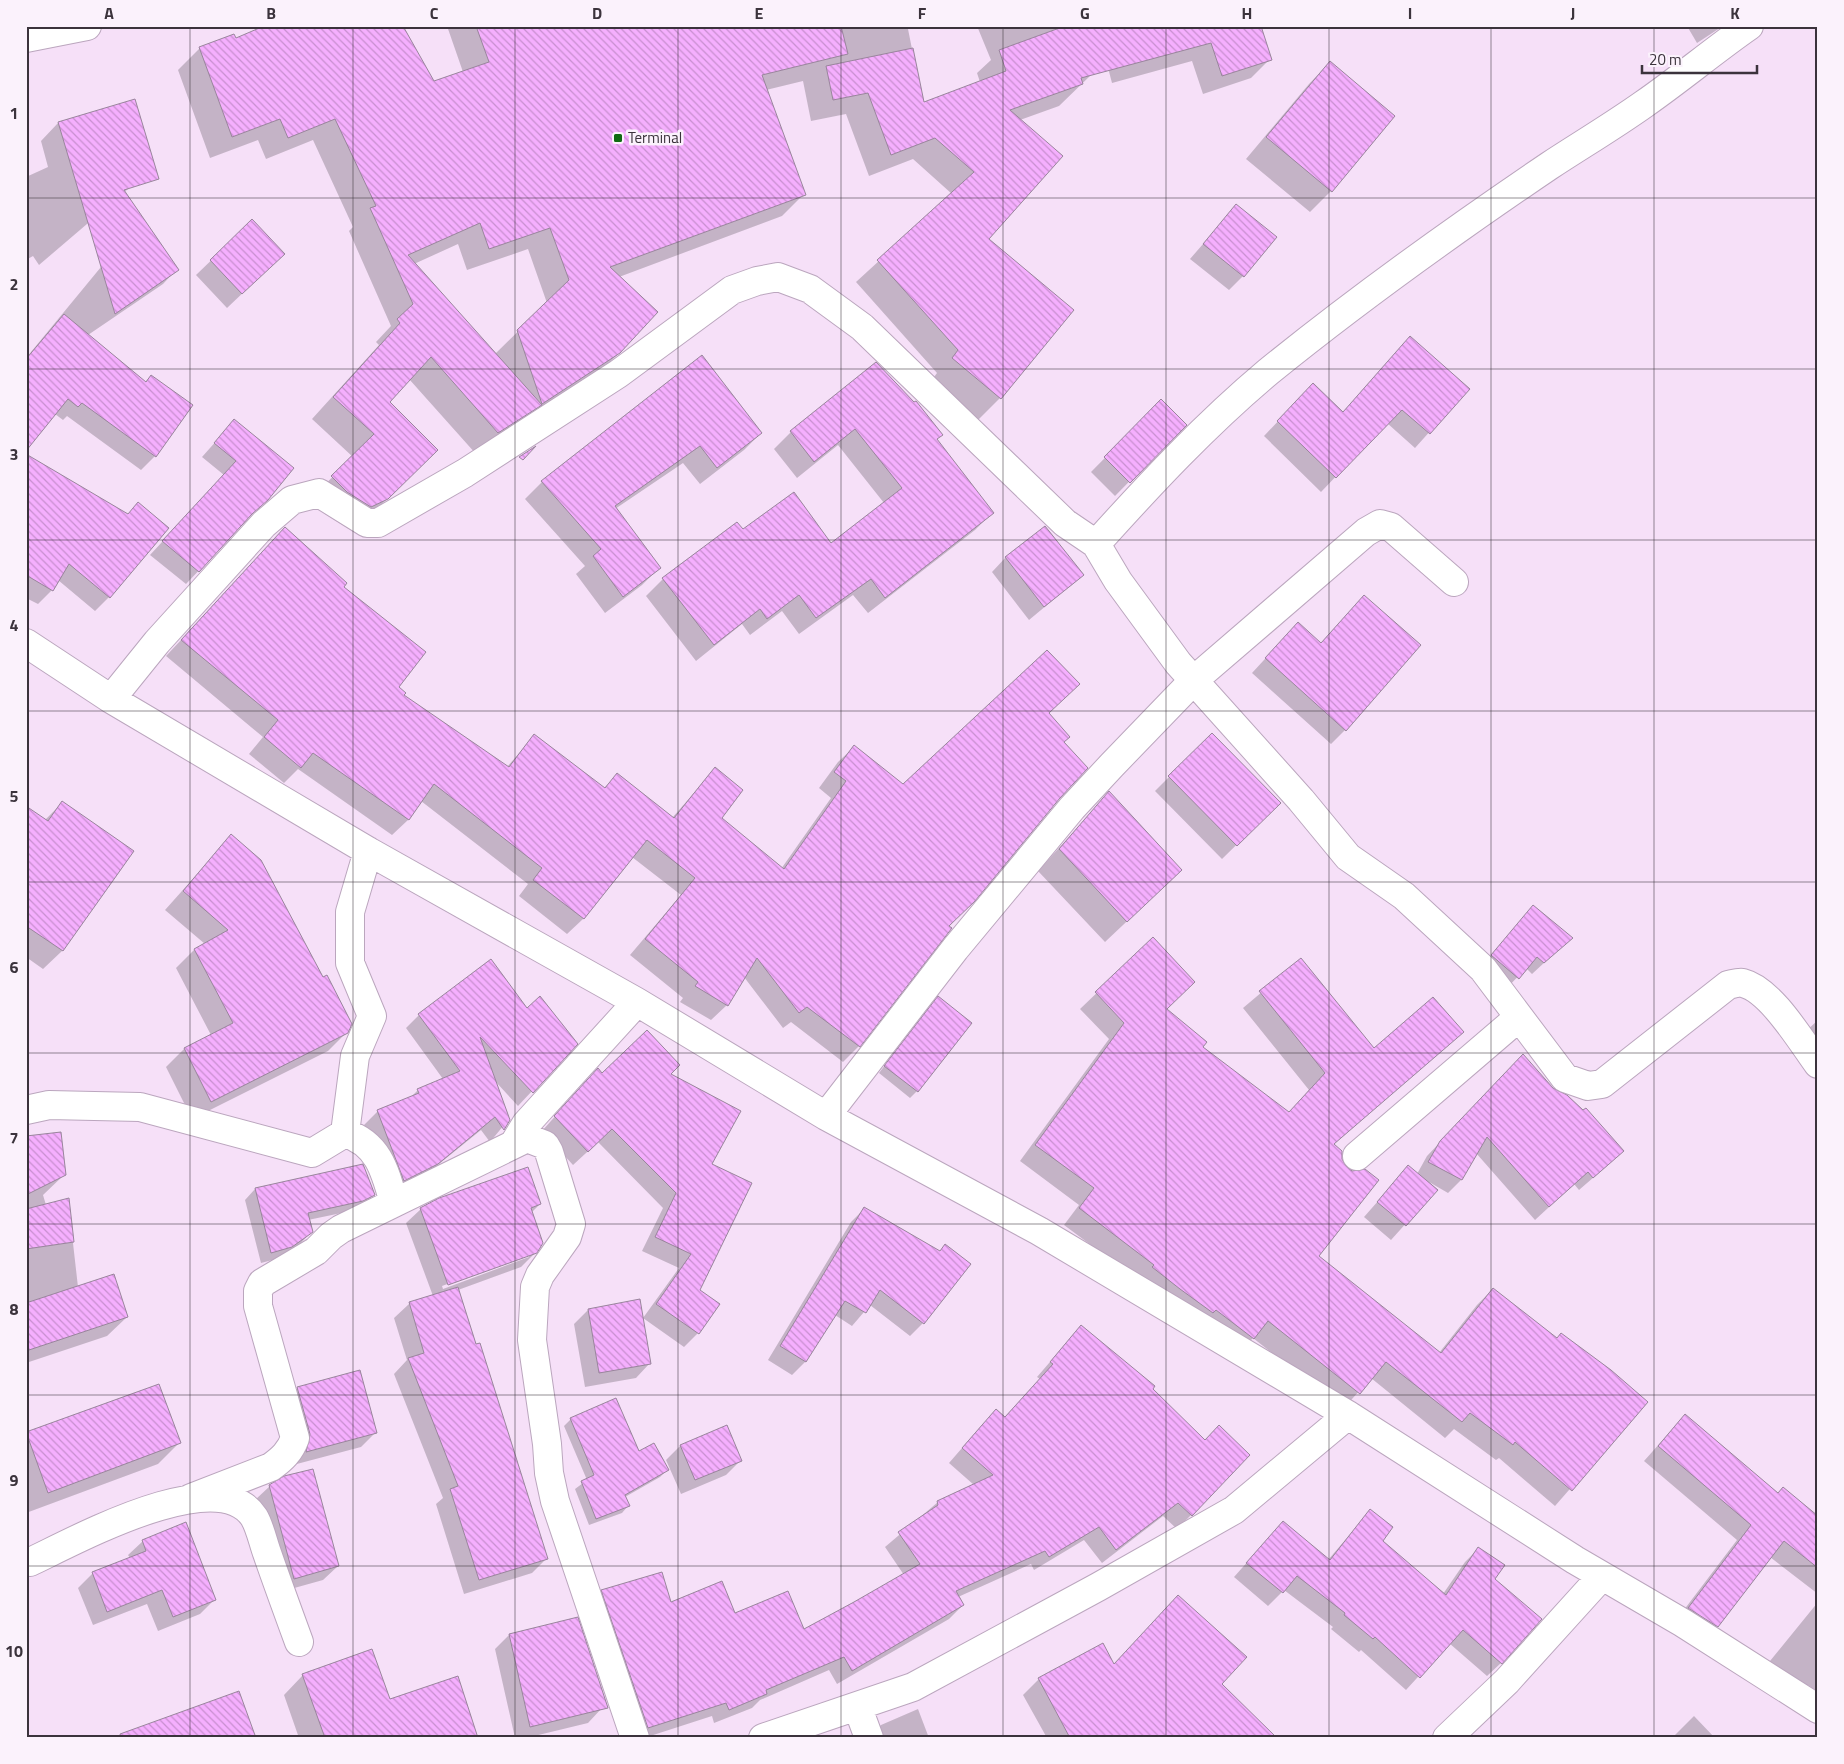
<svg xmlns="http://www.w3.org/2000/svg" width="1844" height="1764" font-family="'Titillium Web',sans-serif">
  <style>
    .shadow { fill: #0003; fill-rule: evenodd }
    .building { fill: url(#building-back-hatch); stroke: #99859c }
    .lines { fill: none; stroke-linecap: round; stroke-linejoin: round }
    .street-casing { stroke: #bba6be; stroke-width: 30 }
    .highway-casing { stroke: #bba6be; stroke-width: 30 }
    .street { stroke: #fff; stroke-width: 28 }
    .highway { stroke: #fff; stroke-width: 28 }
    .grid { fill: none; stroke: #3b333c; stroke-width: 1; stroke-opacity: 0.55 }
    .poi-dot { fill: #106a12; stroke: #fbf2fc; stroke-width: 2 }
    .labels { text-anchor: middle; stroke-width: 5; stroke-linejoin: round; paint-order: stroke }
    .poi-label { font-size: 15px; fill: #3b333c; stroke: #fbf2fc; text-anchor: start }
    .neatline { fill: none; stroke: #3b333c; stroke-width: 2 }
    .grid-label { font-size: 16px; text-anchor: middle; font-weight: bold; fill: #3b333c }
  </style>
  <defs>
    <pattern id="building-back-hatch" width="6" height="6" patternUnits="userSpaceOnUse" patternTransform="scale(1.25)"><rect width="6" height="6" fill="#f5affe"/><path d="M-1 5l2 2M0 0l6 6M5-1l2 2" fill="none" stroke="#c88fcf"/></pattern>
  </defs>
  <rect width="100%" height="100%" fill="#f6e0f8"/>
  <path class="shadow" d="M 447,26 L 911,26 L 908,29 L 923,104 L 980,82 L 977,73 L 991,60 L 977,26 L 1071,26 L 1091,75 L 1059,106 L 1020,120 L 987,240 L 1000,398 L 978,420 L 931,381 L 937,373 L 856,282 L 952,194 L 913,159 L 869,176 L 846,114 L 811,121 L 803,81 L 766,90 L 804,194 L 782,216 L 619,277 L 620,352 L 597,375 L 476,454 L 409,379 L 388,402 L 436,450 L 365,521 L 349,529 L 325,514 L 310,499 L 353,457 L 312,419 L 379,345 L 376,342 L 391,326 L 349,231 L 353,227 L 313,140 L 266,159 L 258,140 L 210,158 L 178,70 L 200,48 L 235,40 L 433,83 L 463,72 ZM 458,244 L 467,270 L 528,249 L 547,303 L 495,354 L 414,264 Z
    M 1097,26 L 1259,26 L 1270,59 L 1251,78 L 1203,94 L 1192,61 L 1112,83 Z
    M 1687,26 L 1723,26 L 1697,43 Z
    M 1330,62 L 1331,191 L 1310,212 L 1246,159 L 1309,84 Z
    M 58,123 L 135,183 L 39,265 L 33,256 L 26,260 L 26,177 L 48,167 L 41,141 Z
    M 1236,206 L 1243,276 L 1229,290 L 1190,259 Z
    M 252,221 L 269,268 L 227,308 L 196,275 Z
    M 129,233 L 177,269 L 163,284 L 88,335 L 145,382 L 151,376 L 155,456 L 141,470 L 67,416 L 63,420 L 55,414 L 26,449 L 26,358 Z
    M 1410,337 L 1468,389 L 1415,448 L 1387,423 L 1321,492 L 1264,436 L 1299,399 L 1342,413 Z
    M 702,357 L 761,433 L 744,450 L 700,484 L 683,463 L 615,509 L 659,568 L 642,585 L 605,613 L 576,574 L 585,566 L 525,499 L 542,482 Z
    M 876,364 L 992,513 L 975,530 L 868,613 L 853,595 L 799,634 L 782,611 L 750,635 L 742,624 L 696,661 L 646,596 L 663,579 L 737,524 L 742,531 L 831,545 L 884,503 L 838,445 L 797,478 L 774,449 L 791,432 Z
    M 1161,401 L 1185,425 L 1115,496 L 1091,472 Z
    M 234,421 L 267,499 L 186,584 L 150,555 L 224,475 L 202,457 Z
    M 26,455 L 127,515 L 138,504 L 109,597 L 95,611 L 58,580 L 52,590 L 38,604 L 26,598 Z
    M 285,529 L 342,587 L 403,696 L 507,767 L 535,735 L 604,788 L 617,775 L 672,818 L 715,769 L 720,818 L 781,869 L 831,798 L 819,788 L 838,762 L 854,747 L 903,785 L 1047,713 L 1063,743 L 947,926 L 950,929 L 859,1046 L 843,1062 L 791,1022 L 783,1028 L 744,977 L 727,1005 L 711,1020 L 680,1002 L 683,998 L 630,955 L 681,895 L 632,857 L 583,919 L 567,934 L 519,896 L 528,884 L 421,801 L 408,820 L 392,835 L 298,769 L 284,783 L 249,754 L 263,737 L 166,656 Z
    M 1006,557 L 1083,575 L 1029,620 L 992,572 Z
    M 1364,596 L 1345,730 L 1331,744 L 1252,673 L 1284,638 L 1320,644 Z
    M 1211,735 L 1279,803 L 1222,859 L 1155,791 Z
    M 1109,793 L 1159,891 L 1105,942 L 1038,871 Z
    M 62,803 L 132,851 L 62,951 L 43,969 L 26,957 L 26,808 L 45,820 Z
    M 231,836 L 347,1032 L 328,1051 L 192,1119 L 166,1067 L 184,1049 L 211,1035 L 176,968 L 194,950 L 205,944 L 165,910 Z
    M 1533,907 L 1571,938 L 1532,974 L 1526,968 L 1506,989 L 1481,967 Z
    M 1153,939 L 1166,1009 L 1201,1047 L 1289,1113 L 1309,1090 L 1243,1008 L 1300,960 L 1374,1050 L 1462,1032 L 1333,1145 L 1317,1256 L 1439,1353 L 1477,1305 L 1493,1289 L 1557,1340 L 1646,1402 L 1555,1506 L 1499,1458 L 1496,1460 L 1454,1429 L 1445,1438 L 1371,1378 L 1343,1409 L 1253,1338 L 1237,1354 L 1064,1225 L 1079,1205 L 1020,1161 L 1109,1039 L 1080,1009 Z
    M 932,1004 L 917,1091 L 910,1098 L 879,1073 Z
    M 527,1009 L 576,1044 L 518,1106 L 495,1081 L 509,1119 L 490,1142 L 481,1130 L 423,1177 L 390,1193 L 364,1125 L 378,1111 L 410,1098 L 418,1090 L 443,1079 L 406,1028 L 419,1015 Z
    M 1818,1020 L 1818,1050 L 1804,1033 Z
    M 1510,1069 L 1609,1164 L 1579,1190 L 1574,1184 L 1535,1220 L 1476,1153 L 1461,1180 L 1448,1193 L 1429,1182 L 1436,1190 L 1391,1240 L 1364,1217 L 1408,1167 L 1417,1174 L 1427,1156 Z
    M 669,1074 L 710,1165 L 699,1290 L 698,1333 L 684,1347 L 643,1318 L 679,1268 L 642,1251 L 663,1208 L 598,1142 L 573,1165 L 542,1131 L 584,1084 L 602,1075 Z
    M 26,1138 L 65,1174 L 43,1195 L 46,1205 L 68,1199 L 78,1287 L 127,1317 L 107,1336 L 26,1363 Z
    M 255,1189 L 374,1194 L 363,1205 L 351,1211 L 308,1220 L 311,1232 L 301,1243 L 280,1258 L 261,1263 L 245,1200 Z
    M 540,1204 L 531,1213 L 536,1252 L 521,1267 L 458,1290 L 547,1558 L 532,1573 L 464,1594 L 436,1504 L 443,1498 L 394,1374 L 407,1360 L 394,1318 L 409,1304 L 433,1296 L 406,1223 L 421,1209 ZM 529,1254 L 529,1257 L 443,1289 L 442,1286 Z
    M 864,1209 L 923,1323 L 910,1336 L 870,1305 L 852,1326 L 835,1315 L 805,1362 L 792,1375 L 768,1360 L 851,1222 Z
    M 639,1301 L 650,1363 L 636,1378 L 585,1387 L 574,1324 L 588,1310 Z
    M 1081,1326 L 1151,1389 L 1191,1515 L 1177,1529 L 1163,1516 L 1102,1563 L 1084,1540 L 1034,1570 L 1031,1564 L 958,1597 L 963,1605 L 949,1619 L 837,1684 L 829,1670 L 760,1700 L 752,1708 L 714,1723 L 712,1716 L 644,1738 L 588,1605 L 602,1591 L 734,1615 L 804,1631 L 904,1575 L 885,1547 L 938,1502 L 974,1485 L 949,1463 L 982,1425 L 1004,1418 L 1040,1379 L 1037,1377 Z
    M 298,1388 L 375,1433 L 361,1447 L 293,1465 L 283,1402 Z
    M 1685,1415 L 1778,1494 L 1816,1516 L 1818,1515 L 1818,1594 L 1770,1557 L 1717,1626 L 1702,1641 L 1674,1623 L 1737,1540 L 1644,1461 Z
    M 571,1419 L 639,1453 L 667,1470 L 660,1477 L 625,1497 L 628,1506 L 622,1513 L 589,1525 L 575,1489 L 587,1480 L 564,1426 Z
    M 27,1434 L 179,1443 L 158,1464 L 26,1513 Z
    M 680,1446 L 740,1461 L 726,1475 L 681,1494 L 666,1460 Z
    M 270,1486 L 338,1566 L 323,1580 L 280,1592 L 255,1500 Z
    M 1370,1511 L 1381,1541 L 1443,1594 L 1465,1562 L 1478,1549 L 1494,1579 L 1501,1663 L 1487,1676 L 1449,1643 L 1406,1690 L 1361,1650 L 1359,1652 L 1331,1629 L 1333,1627 L 1284,1590 L 1268,1606 L 1234,1577 L 1283,1522 L 1328,1560 Z
    M 143,1541 L 215,1599 L 200,1614 L 158,1631 L 147,1604 L 93,1625 L 78,1588 L 93,1573 L 130,1558 L 128,1555 Z
    M 1818,1602 L 1818,1692 L 1808,1685 L 1804,1689 L 1770,1661 Z
    M 577,1619 L 602,1708 L 588,1723 L 526,1738 L 515,1738 L 495,1649 L 509,1635 Z
    M 1114,1665 L 1220,1684 L 1268,1738 L 1047,1738 L 1023,1695 L 1039,1679 Z
    M 303,1675 L 389,1700 L 476,1738 L 299,1738 L 284,1695 Z
    M 918,1709 L 929,1738 L 869,1738 L 881,1725 Z
    M 1694,1716 L 1715,1738 L 1672,1738 Z"/>
  <path class="building" d="M 264,26 L 403,26 L 434,81 L 489,62 L 476,26 L 841,26 L 848,54 L 762,75 L 806,195 L 610,267 L 658,312 L 620,353 L 542,404 L 517,330 L 569,280 L 550,228 L 489,249 L 480,223 L 408,255 L 542,405 L 498,433 L 431,357 L 390,402 L 438,450 L 388,499 L 371,507 L 347,492 L 331,476 L 374,434 L 333,397 L 400,323 L 397,319 L 413,304 L 370,208 L 376,206 L 335,119 L 288,138 L 280,119 L 232,137 L 199,47 L 234,34 L 236,38 Z
    M 1065,26 L 1261,26 L 1272,60 L 1222,76 L 1211,43 L 1081,78 L 1083,84 L 1010,110 L 1063,156 L 989,239 L 1074,310 L 1001,399 L 952,358 L 958,350 L 877,260 L 974,172 L 935,138 L 891,155 L 868,93 L 833,100 L 826,66 L 913,48 L 924,102 L 1006,71 L 999,50 Z
    M 1330,61 L 1395,116 L 1332,192 L 1266,137 Z
    M 135,99 L 159,179 L 124,190 L 179,270 L 115,314 L 58,122 Z
    M 1236,204 L 1277,237 L 1244,277 L 1203,244 Z
    M 252,219 L 285,254 L 242,294 L 210,260 Z
    M 64,314 L 146,382 L 151,375 L 193,405 L 156,457 L 82,403 L 78,407 L 68,399 L 26,451 L 26,359 Z
    M 1410,336 L 1470,389 L 1430,434 L 1402,410 L 1336,478 L 1277,421 L 1313,383 L 1343,412 Z
    M 702,355 L 762,433 L 717,468 L 700,446 L 615,506 L 661,568 L 623,597 L 593,556 L 601,549 L 541,481 Z
    M 876,362 L 914,402 L 916,401 L 943,435 L 937,439 L 994,513 L 885,598 L 871,579 L 816,618 L 799,595 L 767,619 L 760,609 L 714,645 L 662,578 L 737,522 L 743,529 L 794,492 L 831,543 L 902,488 L 855,429 L 814,462 L 790,431 Z
    M 1161,399 L 1187,425 L 1130,483 L 1104,457 Z
    M 234,419 L 294,468 L 268,500 L 252,514 L 199,572 L 162,541 L 236,461 L 214,443 Z
    M 536,446 L 523,460 L 519,457 Z
    M 26,454 L 128,514 L 138,502 L 169,528 L 110,598 L 69,564 L 53,591 L 26,575 Z
    M 1045,526 L 1084,575 L 1044,607 L 1005,557 Z
    M 285,527 L 347,583 L 344,587 L 426,652 L 399,687 L 406,693 L 404,695 L 509,767 L 534,734 L 605,788 L 617,773 L 674,818 L 715,767 L 743,790 L 722,818 L 784,869 L 846,781 L 834,772 L 854,745 L 903,784 L 1047,650 L 1080,684 L 1049,713 L 1070,737 L 1064,742 L 1088,768 L 1060,798 L 975,901 L 949,926 L 952,928 L 860,1047 L 807,1007 L 799,1013 L 757,958 L 728,1006 L 695,986 L 698,982 L 645,939 L 695,878 L 647,840 L 584,919 L 533,880 L 542,868 L 434,784 L 409,820 L 313,753 L 301,768 L 264,737 L 278,720 L 181,640 Z
    M 1364,595 L 1421,645 L 1346,731 L 1265,658 L 1298,622 L 1321,643 Z
    M 1212,733 L 1281,803 L 1237,846 L 1168,776 Z
    M 1109,791 L 1182,870 L 1127,922 L 1059,849 Z
    M 62,801 L 134,851 L 63,951 L 26,926 L 26,806 L 48,821 Z
    M 231,834 L 261,860 L 323,977 L 327,975 L 352,1024 L 348,1033 L 211,1102 L 184,1048 L 233,1023 L 194,949 L 228,930 L 183,891 Z
    M 1533,905 L 1573,938 L 1544,963 L 1537,957 L 1519,979 L 1491,955 Z
    M 1153,937 L 1195,982 L 1167,1009 L 1207,1042 L 1203,1047 L 1289,1112 L 1325,1073 L 1259,991 L 1301,958 L 1374,1048 L 1433,997 L 1464,1032 L 1334,1144 L 1342,1151 L 1342,1159 L 1346,1166 L 1352,1171 L 1365,1169 L 1379,1180 L 1319,1256 L 1441,1353 L 1493,1288 L 1557,1338 L 1561,1333 L 1611,1370 L 1648,1402 L 1572,1491 L 1515,1442 L 1513,1445 L 1470,1413 L 1462,1422 L 1386,1362 L 1360,1394 L 1268,1321 L 1254,1339 L 1216,1310 L 1213,1313 L 1180,1289 L 1152,1267 L 1154,1265 L 1079,1208 L 1094,1188 L 1035,1145 L 1124,1023 L 1095,992 Z
    M 491,959 L 527,1008 L 540,996 L 578,1044 L 533,1093 L 480,1037 L 510,1120 L 504,1130 L 495,1117 L 438,1164 L 404,1181 L 377,1110 L 419,1093 L 417,1089 L 460,1071 L 418,1014 Z
    M 938,996 L 972,1023 L 918,1092 L 884,1066 Z
    M 647,1030 L 680,1065 L 671,1074 L 741,1111 L 712,1164 L 752,1183 L 700,1290 L 720,1304 L 699,1334 L 656,1304 L 691,1254 L 655,1237 L 676,1193 L 612,1129 L 588,1152 L 554,1116 L 598,1068 L 602,1073 Z
    M 1523,1054 L 1553,1088 L 1567,1095 L 1583,1110 L 1586,1108 L 1624,1151 L 1593,1178 L 1588,1172 L 1549,1207 L 1487,1137 L 1462,1180 L 1428,1162 L 1440,1141 Z
    M 61,1132 L 66,1175 L 26,1195 L 26,1136 Z
    M 363,1164 L 375,1195 L 363,1201 L 308,1213 L 313,1232 L 292,1247 L 271,1253 L 255,1188 Z
    M 1408,1165 L 1438,1190 L 1406,1226 L 1377,1202 Z
    M 528,1167 L 541,1204 L 531,1208 L 543,1243 L 537,1253 L 448,1285 L 420,1208 L 439,1198 Z
    M 69,1198 L 74,1242 L 26,1249 L 26,1209 Z
    M 864,1207 L 940,1251 L 945,1244 L 971,1264 L 924,1324 L 880,1290 L 866,1313 L 845,1301 L 806,1362 L 780,1346 Z
    M 114,1274 L 128,1317 L 26,1351 L 26,1303 Z
    M 458,1287 L 476,1344 L 480,1343 L 548,1559 L 479,1580 L 450,1489 L 458,1486 L 408,1358 L 424,1353 L 409,1302 Z
    M 640,1299 L 651,1364 L 599,1373 L 588,1309 Z
    M 1081,1325 L 1155,1386 L 1153,1389 L 1205,1440 L 1219,1425 L 1250,1455 L 1192,1516 L 1178,1503 L 1116,1550 L 1099,1527 L 1049,1557 L 1045,1551 L 956,1591 L 964,1605 L 852,1671 L 844,1657 L 766,1690 L 767,1694 L 729,1710 L 726,1703 L 648,1728 L 601,1590 L 662,1572 L 671,1602 L 722,1581 L 735,1613 L 788,1591 L 804,1629 L 854,1602 L 920,1564 L 898,1532 L 938,1505 L 937,1501 L 993,1475 L 962,1448 L 996,1409 L 1005,1417 L 1053,1364 L 1050,1362 Z
    M 360,1370 L 377,1433 L 306,1452 L 310,1434 L 297,1387 Z
    M 159,1384 L 181,1443 L 48,1493 L 26,1432 Z
    M 616,1398 L 639,1451 L 654,1443 L 669,1470 L 625,1495 L 630,1506 L 596,1519 L 581,1481 L 594,1475 L 570,1418 Z
    M 1685,1414 L 1778,1493 L 1783,1487 L 1818,1516 L 1818,1568 L 1784,1541 L 1718,1627 L 1688,1608 L 1751,1525 L 1658,1446 Z
    M 727,1425 L 742,1461 L 695,1480 L 680,1445 Z
    M 313,1469 L 339,1566 L 294,1579 L 269,1485 L 284,1476 Z
    M 1370,1509 L 1393,1527 L 1383,1541 L 1446,1595 L 1478,1547 L 1505,1565 L 1495,1579 L 1542,1619 L 1502,1664 L 1463,1630 L 1420,1678 L 1375,1637 L 1373,1639 L 1344,1615 L 1345,1613 L 1297,1576 L 1283,1593 L 1246,1563 L 1283,1521 L 1330,1560 Z
    M 186,1522 L 216,1600 L 173,1617 L 162,1590 L 107,1612 L 92,1572 L 146,1551 L 142,1540 Z
    M 1178,1595 L 1247,1657 L 1222,1684 L 1277,1738 L 1070,1738 L 1038,1678 L 1103,1643 L 1114,1664 Z
    M 578,1617 L 608,1708 L 530,1727 L 509,1634 Z
    M 372,1649 L 390,1699 L 458,1676 L 478,1738 L 325,1738 L 302,1674 Z
    M 239,1691 L 256,1738 L 121,1738 L 120,1734 Z"/>
  <g class="lines">
    <g class="street-casing">
      <path id="street" d="M 1096,544 C 1150,484 1206,424 1268,372 C 1358,299 1453,231 1549,166 C 1581,145 1613,126 1644,104 C 1680,79 1713,51 1749,26
        M 26,643 L 111,699 L 368,851 L 637,1002 L 826,1116 L 1039,1231 L 1348,1415 L 1575,1560 L 1683,1623 L 1818,1709
        M 111,699 L 157,642 L 264,524 L 292,500 L 319,493 L 367,523 L 378,523 L 465,473 L 618,374 L 732,290 L 757,281 L 778,277 L 810,289 L 862,327 L 1065,523 L 1096,544 L 1118,581 L 1178,663 L 1301,800 L 1348,857 L 1404,896 L 1483,969 L 1565,1078 L 1588,1086 L 1602,1084 L 1728,985 C 1733,984 1739,982 1743,983 C 1771,990 1801,1041 1818,1064
        M 26,1110 L 49,1105 L 140,1107 L 312,1153 L 345,1133 L 355,1056 L 372,1016 L 350,963 L 350,912 L 368,851
        M 826,1116 L 955,949 L 1072,808 L 1112,765 L 1194,680 L 1366,532 L 1380,524 L 1391,527 L 1454,582
        M 345,1133 C 379,1144 385,1171 394,1203 L 527,1138 L 545,1145 L 549,1152 L 571,1224 L 567,1237 L 540,1275 L 535,1287 L 532,1340 L 547,1444 L 549,1473 L 555,1501 L 635,1738
        M 515,1142 L 526,1124 L 637,1002
        M 1357,1156 L 1518,1018
        M 191,1498 L 271,1467 C 282,1459 290,1452 295,1438 L 258,1306 L 258,1291 L 262,1283 L 316,1251 L 331,1236 L 341,1229 L 394,1203
        M 26,1561 L 30,1562 C 73,1542 218,1461 254,1517 C 260,1527 263,1542 267,1553 C 277,1582 288,1612 299,1642
        M 858,1708 L 869,1738
        M 763,1738 L 913,1687 L 1098,1587 L 1234,1510 L 1348,1415
        M 1447,1738 L 1507,1681 L 1602,1576"/>
    </g>
    <g class="highway-casing">
      <path id="highway" d="M 26,38 L 87,26"/>
    </g>
    <use href="#street" class="street"/>
    <use href="#highway" class="highway"/>
  </g>
  <path class="grid" d="M 190,26 L 190,1738M 353,26 L 353,1738M 515,26 L 515,1738M 678,26 L 678,1738M 841,26 L 841,1738M 1003,26 L 1003,1738M 1166,26 L 1166,1738M 1329,26 L 1329,1738M 1491,26 L 1491,1738M 1654,26 L 1654,1738M 26,198 L 1818,198M 26,369 L 1818,369M 26,540 L 1818,540M 26,711 L 1818,711M 26,882 L 1818,882M 26,1053 L 1818,1053M 26,1224 L 1818,1224M 26,1395 L 1818,1395M 26,1566 L 1818,1566"/>
  <rect class="poi-dot" x="613" y="133" width="10" height="10" rx="2.5"/>
  <g class="labels">
    <g class="poi-label">
      <text x="628" y="143">Terminal</text>
    </g>
  </g>
  <rect width="1844" height="1764" fill="none" stroke="#fbf2fc" stroke-width="55"/>
  <path d="M1642 65v8h115v-8" fill="none" stroke="#3b333c" stroke-width="2.5"/>
  <text x="1649" y="65" font-size="15" fill="#3b333c" stroke="#fbf2fc" stroke-width="4" paint-order="stroke">20 m</text>
  <rect x="28" y="28" width="1788" height="1708" class="neatline"/>
  <g class="grid-label">
    <text x="109" y="19">A</text>
    <text x="271" y="19">B</text>
    <text x="434" y="19">C</text>
    <text x="597" y="19">D</text>
    <text x="759" y="19">E</text>
    <text x="922" y="19">F</text>
    <text x="1085" y="19">G</text>
    <text x="1247" y="19">H</text>
    <text x="1410" y="19">I</text>
    <text x="1573" y="19">J</text>
    <text x="1735" y="19">K</text>
    <text x="14" y="119">1</text>
    <text x="14" y="290">2</text>
    <text x="14" y="460">3</text>
    <text x="14" y="631">4</text>
    <text x="14" y="802">5</text>
    <text x="14" y="973">6</text>
    <text x="14" y="1144">7</text>
    <text x="14" y="1315">8</text>
    <text x="14" y="1486">9</text>
    <text x="14" y="1657">10</text>
  </g>
</svg>
